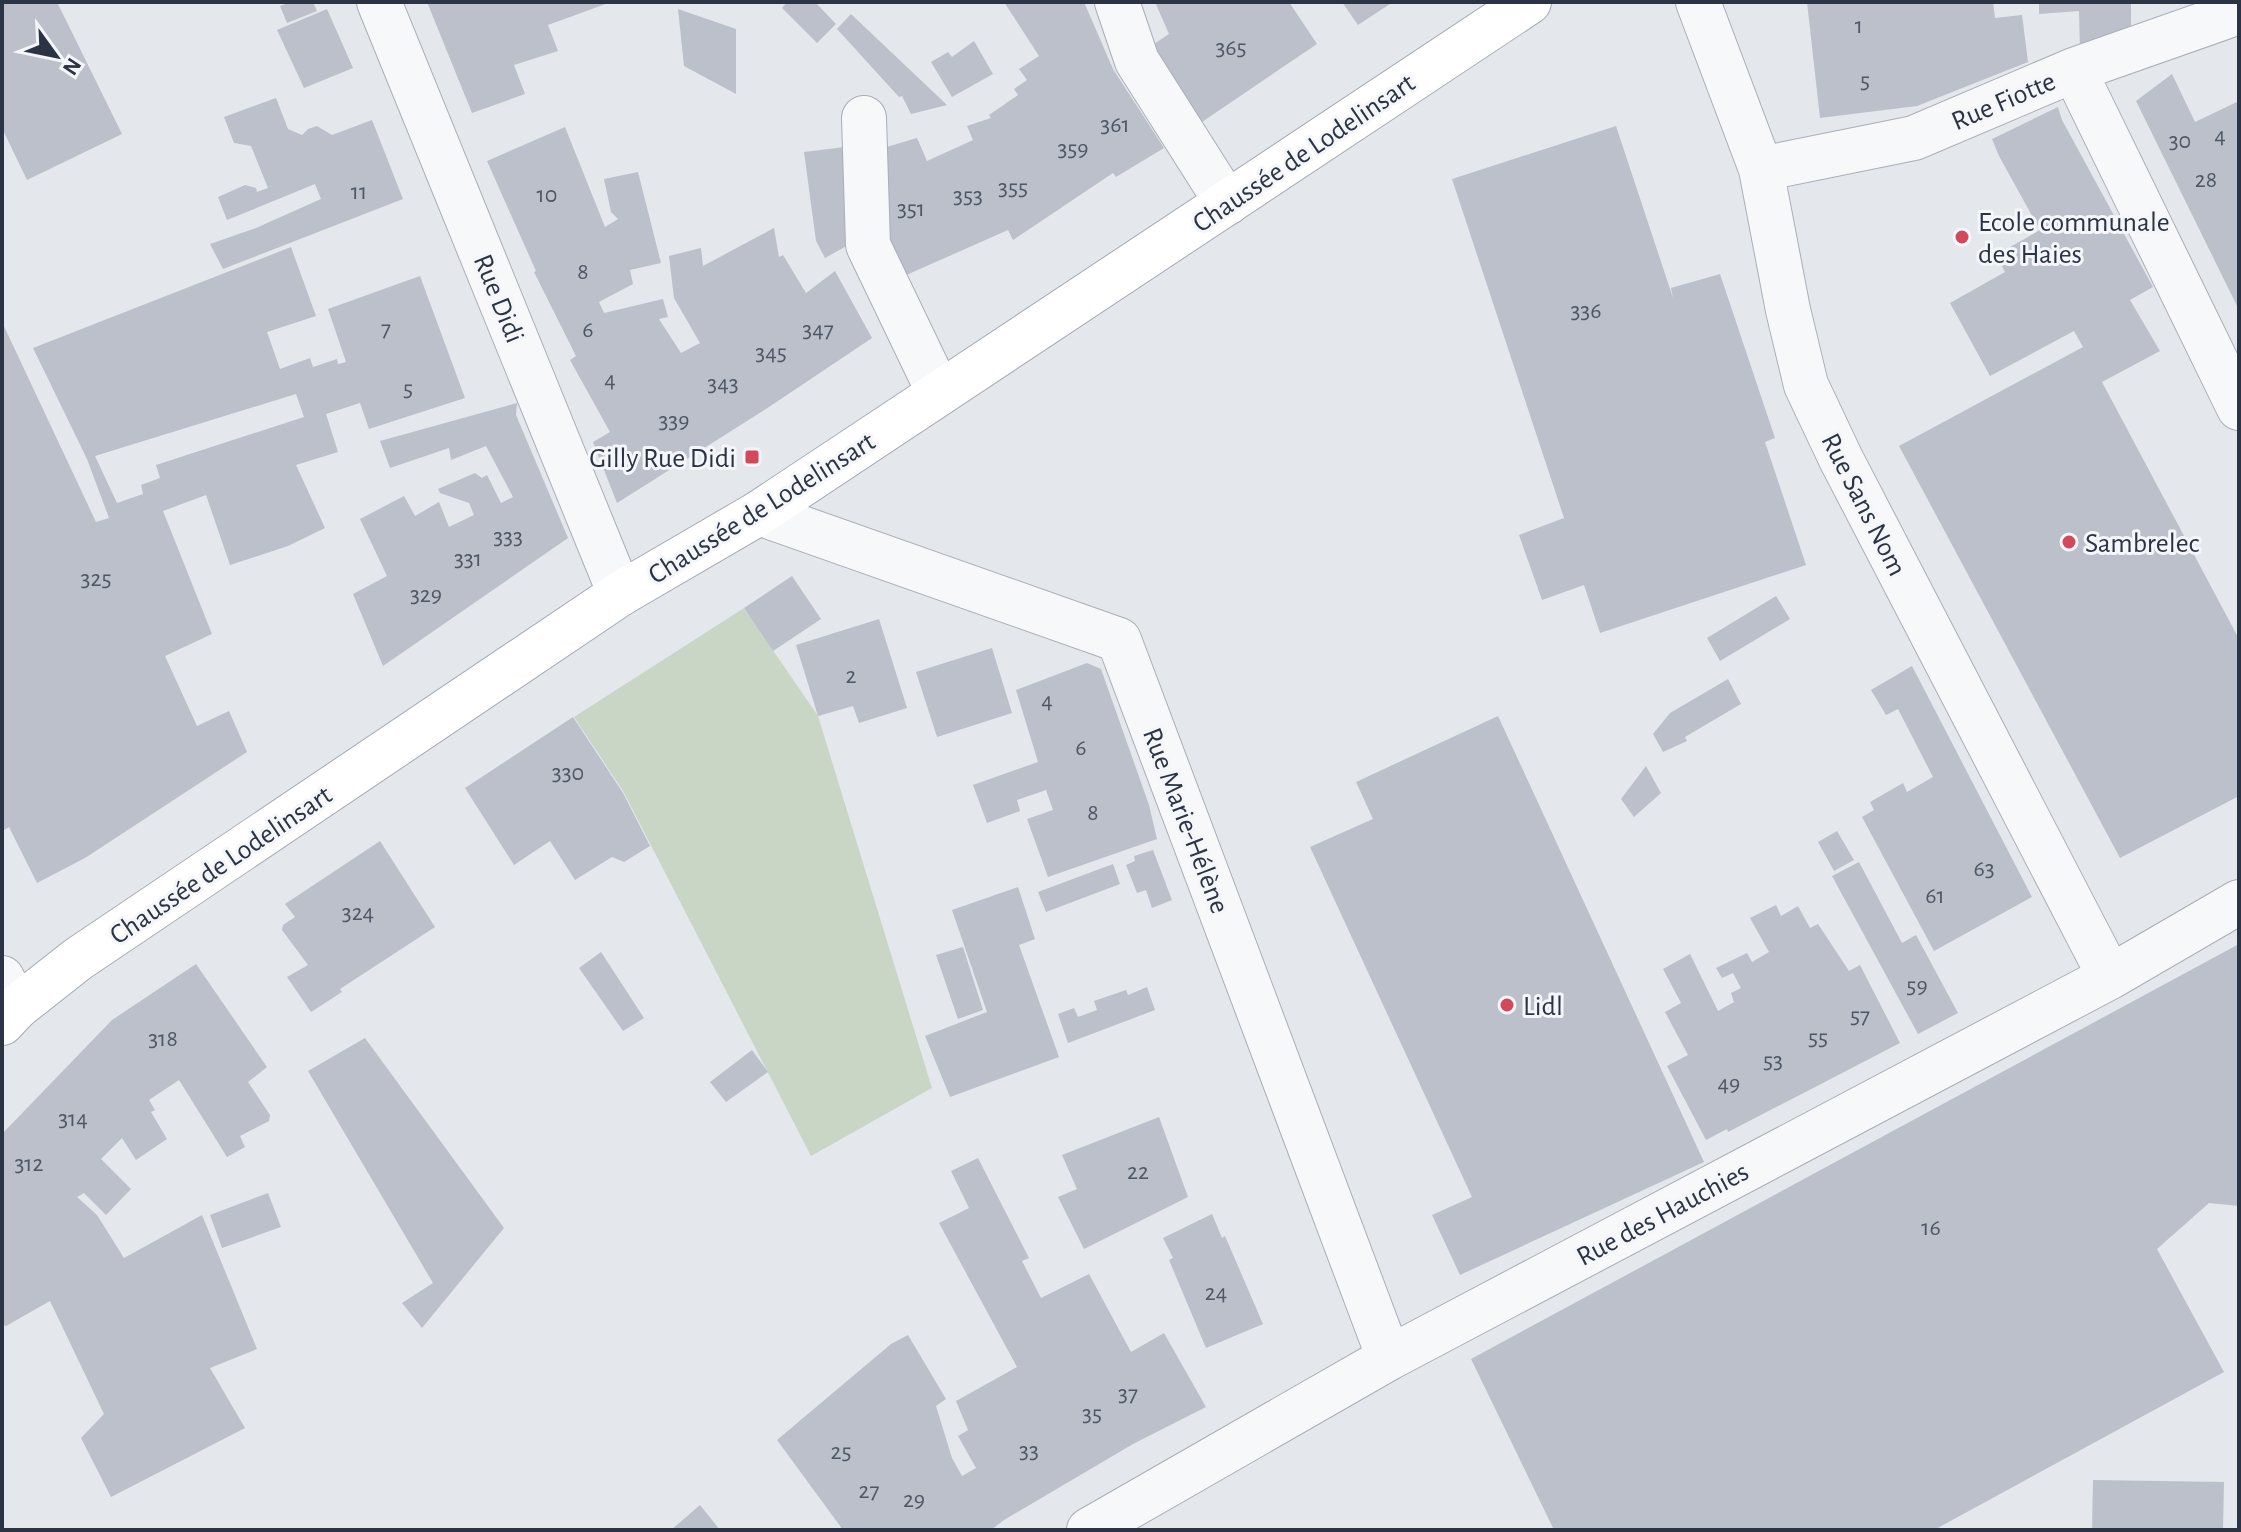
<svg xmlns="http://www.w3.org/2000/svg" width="2241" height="1532" font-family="'Alegreya Sans',sans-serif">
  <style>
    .green { fill: #c9d6c5 }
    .building { fill: #bbc0ca; fill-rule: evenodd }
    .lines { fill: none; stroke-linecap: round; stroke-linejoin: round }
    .minor-casing { stroke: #a9aeb7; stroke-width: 46 }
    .major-casing { stroke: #a3abb8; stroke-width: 46 }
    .minor { stroke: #f7f8fa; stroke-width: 44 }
    .major { stroke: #fff; stroke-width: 44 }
    .poi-dot { fill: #d1495b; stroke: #f4f6f9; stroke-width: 3 }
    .labels { text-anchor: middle; stroke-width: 6; stroke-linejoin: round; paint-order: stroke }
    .number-label { font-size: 24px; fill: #4f5766 }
    .street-label { font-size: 28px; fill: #2b3445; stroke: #f4f6f9 }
    .poi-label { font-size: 28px; fill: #2b3445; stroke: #f4f6f9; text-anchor: start }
  </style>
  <rect width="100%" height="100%" fill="#e4e7ec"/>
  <path class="green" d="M 744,608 L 818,716 L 932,1088 L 811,1156 L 623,791 L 574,717 Z"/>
  <path class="building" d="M 2,2 L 57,2 L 122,134 L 27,180 L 2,128 Z
    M 291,2 L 313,2 L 317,11 L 287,23 L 280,6 Z
    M 427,2 L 611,2 L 548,25 L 558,51 L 514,65 L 525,94 L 472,113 Z
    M 787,2 L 815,2 L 836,24 L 817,43 L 782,8 Z
    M 1004,2 L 1084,2 L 1113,69 L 1164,148 L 1116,177 L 1113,173 L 1013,240 L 1008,230 L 895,280 L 876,150 L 917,138 L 927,161 L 973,140 L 967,126 L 991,118 L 989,115 L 1018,95 L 1014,89 L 1027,80 L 1019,69 L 1039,56 Z
    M 1155,2 L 1289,2 L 1317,44 L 1199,124 L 1148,48 L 1169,34 Z
    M 1342,2 L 1393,2 L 1358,25 Z
    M 1807,2 L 1993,2 L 1995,18 L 2022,15 L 2028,62 L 1917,106 L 1820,118 Z
    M 2039,2 L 2131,2 L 2131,32 L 2080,52 L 2079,11 L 2039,14 Z
    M 327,9 L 353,68 L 304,88 L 277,30 Z
    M 678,9 L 736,29 L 736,94 L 684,66 Z
    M 851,14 L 947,105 L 911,114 L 902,96 L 899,97 L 837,29 Z
    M 974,41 L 993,74 L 952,97 L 931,62 L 948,52 L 952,57 Z
    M 2172,74 L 2195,122 L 2239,101 L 2239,310 L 2136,101 Z
    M 276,98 L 288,129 L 302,135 L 308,129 L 317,126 L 332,135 L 372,120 L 403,199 L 223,269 L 210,244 L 256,228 L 321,199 L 315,184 L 227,220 L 218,197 L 245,185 L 256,188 L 257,192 L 268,188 L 251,146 L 234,143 L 224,117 Z
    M 2058,107 L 2062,120 L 2153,287 L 2130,300 L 2160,351 L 2102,382 L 2239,639 L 2239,796 L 2120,858 L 1899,446 L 2083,347 L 2074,331 L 1990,376 L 1950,303 L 2005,272 L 1996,255 L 2040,230 L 1999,156 L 1992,139 Z
    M 1616,126 L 1673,298 L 1671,288 L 1720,274 L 1775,438 L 1765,442 L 1806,565 L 1600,633 L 1584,585 L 1542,600 L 1519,535 L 1564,518 L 1452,179 Z
    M 565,127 L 605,227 L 618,219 L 611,212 L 604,179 L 638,172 L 661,263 L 630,270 L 633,284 L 599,302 L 604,313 L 663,299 L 668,317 L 659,319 L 681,353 L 700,343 L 674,298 L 669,256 L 701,248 L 703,266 L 774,228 L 779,257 L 783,255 L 806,293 L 835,271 L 872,338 L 766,409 L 617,503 L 593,442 L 610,432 L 570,360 L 576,356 L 534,272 L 536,271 L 487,161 Z
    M 845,147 L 850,244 L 825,258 L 816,241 L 804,152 Z
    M 291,247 L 316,316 L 267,332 L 280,369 L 310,358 L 313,367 L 337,359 L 338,364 L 346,362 L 328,309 L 420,276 L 465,398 L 369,429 L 360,403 L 326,414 L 338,452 L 296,465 L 325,528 L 288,546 L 230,565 L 206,495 L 163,511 L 212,634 L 165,656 L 197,726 L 229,711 L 247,752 L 85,858 L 37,883 L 9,827 L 2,831 L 2,322 L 96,522 L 109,518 L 87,459 L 33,348 ZM 296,394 L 304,417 L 156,465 L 160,478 L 141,485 L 143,494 L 117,503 L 95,456 Z
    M 517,403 L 516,415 L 568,538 L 383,666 L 353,594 L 387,576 L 360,519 L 404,496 L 415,516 L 439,502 L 449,527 L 474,515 L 469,503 L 440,493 L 438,489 L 475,473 L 482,478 L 487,475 L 501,503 L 513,497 L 486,446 L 451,460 L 449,448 L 390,468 L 380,441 Z
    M 792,576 L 821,619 L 773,651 L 744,608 Z
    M 1776,596 L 1790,619 L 1720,661 L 1707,638 Z
    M 879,619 L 907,708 L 859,723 L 853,706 L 818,716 L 796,645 Z
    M 992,648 L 1012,713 L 937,737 L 916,672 Z
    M 1087,663 L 1101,669 L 1149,805 L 1157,839 L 1048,877 L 1027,819 L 1053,810 L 1046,790 L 1017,800 L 1020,811 L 987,823 L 973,785 L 1038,762 L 1016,690 Z
    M 1912,666 L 2032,897 L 1934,951 L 1862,817 L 1874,810 L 1870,802 L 1903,783 L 1907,792 L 1933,777 L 1898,709 L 1886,715 L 1871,690 Z
    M 1728,679 L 1741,704 L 1685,737 L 1687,741 L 1663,752 L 1653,734 L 1670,713 Z
    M 1498,716 L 1704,1162 L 1460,1275 L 1432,1215 L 1472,1197 L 1310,847 L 1373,819 L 1356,782 Z
    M 573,717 L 623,793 L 650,846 L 624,862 L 612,857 L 575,880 L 550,841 L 514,865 L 465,788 Z
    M 1646,766 L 1661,793 L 1634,817 L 1621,799 Z
    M 1837,831 L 1854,860 L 1834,871 L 1818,842 Z
    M 380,841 L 435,927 L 340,989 L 342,992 L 311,1012 L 287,977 L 308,965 L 282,930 L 283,925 L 295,917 L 285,904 Z
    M 1153,850 L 1172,900 L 1152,908 L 1146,890 L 1137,893 L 1126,865 L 1135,861 L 1134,856 Z
    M 1859,862 L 1902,943 L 1916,935 L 1958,1013 L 1918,1034 L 1832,876 Z
    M 1113,864 L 1120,884 L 1046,912 L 1038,892 Z
    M 1018,887 L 1035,939 L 1019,945 L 1059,1057 L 950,1097 L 925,1036 L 987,1012 L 952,910 Z
    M 1776,905 L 1781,916 L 1798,906 L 1810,928 L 1818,924 L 1849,971 L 1860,965 L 1900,1043 L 1728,1132 L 1727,1129 L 1706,1140 L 1667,1066 L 1688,1055 L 1665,1012 L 1681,1003 L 1663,969 L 1690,954 L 1718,1011 L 1734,1002 L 1731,993 L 1741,988 L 1733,973 L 1722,978 L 1716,968 L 1747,953 L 1752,962 L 1769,952 L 1750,918 Z
    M 2239,944 L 2239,1206 L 2209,1203 L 2157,1249 L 2224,1372 L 1934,1530 L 1554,1530 L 1471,1359 Z
    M 963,947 L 983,1010 L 958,1019 L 936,955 Z
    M 601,952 L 644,1018 L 623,1031 L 579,968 Z
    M 196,964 L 267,1067 L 248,1082 L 270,1115 L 269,1121 L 240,1136 L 245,1147 L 227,1157 L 179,1080 L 149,1100 L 155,1110 L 151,1112 L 167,1139 L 136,1160 L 122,1138 L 101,1159 L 131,1189 L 106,1215 L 84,1193 L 77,1197 L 97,1215 L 124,1258 L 202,1215 L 257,1349 L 210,1368 L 245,1428 L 111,1497 L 81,1438 L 104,1414 L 50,1301 L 6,1326 L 2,1324 L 2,1134 L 112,1020 Z
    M 1147,987 L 1155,1010 L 1068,1043 L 1058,1014 L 1074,1008 L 1078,1017 L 1097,1010 L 1094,1001 L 1126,990 L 1128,995 Z
    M 365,1038 L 504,1228 L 422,1328 L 402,1303 L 433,1283 L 308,1071 Z
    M 752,1050 L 768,1072 L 726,1102 L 710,1082 Z
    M 1159,1117 L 1188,1197 L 1084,1249 L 1058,1197 L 1077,1189 L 1062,1155 Z
    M 978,1158 L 1029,1258 L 1022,1261 L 1041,1298 L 1089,1274 L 1131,1352 L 1164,1333 L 1206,1407 L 1133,1444 L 1004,1520 L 991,1530 L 843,1530 L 777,1440 L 891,1344 L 908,1335 L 946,1399 L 936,1406 L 952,1458 L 962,1476 L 976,1468 L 958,1436 L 968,1430 L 956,1401 L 1017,1367 L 939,1223 L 969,1208 L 951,1171 Z
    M 268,1193 L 281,1227 L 222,1248 L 210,1215 Z
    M 1212,1214 L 1222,1238 L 1225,1236 L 1263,1324 L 1206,1348 L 1169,1260 L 1173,1258 L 1163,1238 Z
    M 2093,1480 L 2224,1482 L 2223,1530 L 2092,1530 Z
    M 700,1505 L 720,1530 L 671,1530 Z"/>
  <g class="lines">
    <g class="minor-casing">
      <path id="minor" d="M 379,2 L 620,594
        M 1117,2 L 1137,61 L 1227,203
        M 1698,2 L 1761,169 L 1788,310 L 1806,385 L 1841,459 L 2110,977
        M 2074,70 L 2239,408
        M 864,118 L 868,245 L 939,393
        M 1761,169 L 1914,138 L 2074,70 L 2239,12
        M 759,513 L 1119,640 L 1389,1358
        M 2,978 L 17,1007
        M 1089,1530 L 1389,1358 L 2110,977 L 2239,902"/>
    </g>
    <g class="major-casing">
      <path id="major" d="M 2,1023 L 17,1007 L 78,959 L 620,594 L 759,513 L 1529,2"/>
    </g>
    <use href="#minor" class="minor"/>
    <use href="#major" class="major"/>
  </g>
  <g class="poi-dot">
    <circle cx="1962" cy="237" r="8"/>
    <rect x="744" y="449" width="16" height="16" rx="4"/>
    <circle cx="2069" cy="542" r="8"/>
    <circle cx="1507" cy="1005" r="8"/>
  </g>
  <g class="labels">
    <g class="number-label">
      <text x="1859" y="33">1</text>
      <text x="1231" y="55">365</text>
      <text x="1865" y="88">5</text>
      <text x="1115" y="132">361</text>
      <text x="2220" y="143">4</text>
      <text x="2180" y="148">30</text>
      <text x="1073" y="156">359</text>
      <text x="2206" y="187">28</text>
      <text x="1013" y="195">355</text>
      <text x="359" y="199">11</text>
      <text x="547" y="202">10</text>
      <text x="968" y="203">353</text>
      <text x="911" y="216">351</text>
      <text x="583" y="279">8</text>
      <text x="1586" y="318">336</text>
      <text x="386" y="336">7</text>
      <text x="588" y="337">6</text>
      <text x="818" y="337">347</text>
      <text x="771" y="360">345</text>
      <text x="610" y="387">4</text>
      <text x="723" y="391">343</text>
      <text x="408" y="396">5</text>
      <text x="674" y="428">339</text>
      <text x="508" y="544">333</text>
      <text x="468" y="566">331</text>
      <text x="96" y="586">325</text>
      <text x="426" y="602">329</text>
      <text x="851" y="683">2</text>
      <text x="1047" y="708">4</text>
      <text x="1081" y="755">6</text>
      <text x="568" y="780">330</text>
      <text x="1093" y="820">8</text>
      <text x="1984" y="876">63</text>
      <text x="1935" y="903">61</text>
      <text x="358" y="920">324</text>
      <text x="1917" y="993">59</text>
      <text x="1860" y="1023">57</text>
      <text x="1818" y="1045">55</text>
      <text x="163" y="1046">318</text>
      <text x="1773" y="1068">53</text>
      <text x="1729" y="1091">49</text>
      <text x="73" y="1126">314</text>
      <text x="29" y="1171">312</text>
      <text x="1138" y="1179">22</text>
      <text x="1931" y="1235">16</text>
      <text x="1216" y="1300">24</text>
      <text x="1128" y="1401">37</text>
      <text x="1092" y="1421">35</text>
      <text x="1029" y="1458">33</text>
      <text x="841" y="1459">25</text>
      <text x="869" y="1498">27</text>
      <text x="914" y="1507">29</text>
    </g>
    <g class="street-label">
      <text transform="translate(2003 100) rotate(-23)" y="10">Rue Fiotte</text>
      <text transform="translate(1303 152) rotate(-34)" y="10">Chaussée de Lodelinsart</text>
      <text transform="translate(500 298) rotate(68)" y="10">Rue Didi</text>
      <text transform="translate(1865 504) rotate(63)" y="10">Rue Sans Nom</text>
      <text transform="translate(761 507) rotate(-32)" y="10">Chaussée de Lodelinsart</text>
      <text transform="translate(1187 820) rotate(69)" y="10">Rue Marie-Hélène</text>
      <text transform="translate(220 864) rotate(-34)" y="10">Chaussée de Lodelinsart</text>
      <text transform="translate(1662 1213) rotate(-28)" y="10">Rue des Hauchies</text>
    </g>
    <g class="poi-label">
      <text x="1978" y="231">Ecole communale<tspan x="1978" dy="32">des Haies</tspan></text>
      <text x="736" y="467" text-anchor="end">Gilly Rue Didi</text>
      <text x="2085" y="552">Sambrelec</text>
      <text x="1523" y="1015">Lidl</text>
    </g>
  </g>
  <rect width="2241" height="1532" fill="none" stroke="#2b3445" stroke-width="8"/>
  <g transform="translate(56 56) rotate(123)" stroke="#f4f6f9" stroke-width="6" paint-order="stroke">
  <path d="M0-6L14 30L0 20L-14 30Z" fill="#2b3445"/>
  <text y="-12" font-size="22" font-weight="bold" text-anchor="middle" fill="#2b3445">N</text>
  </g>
</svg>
